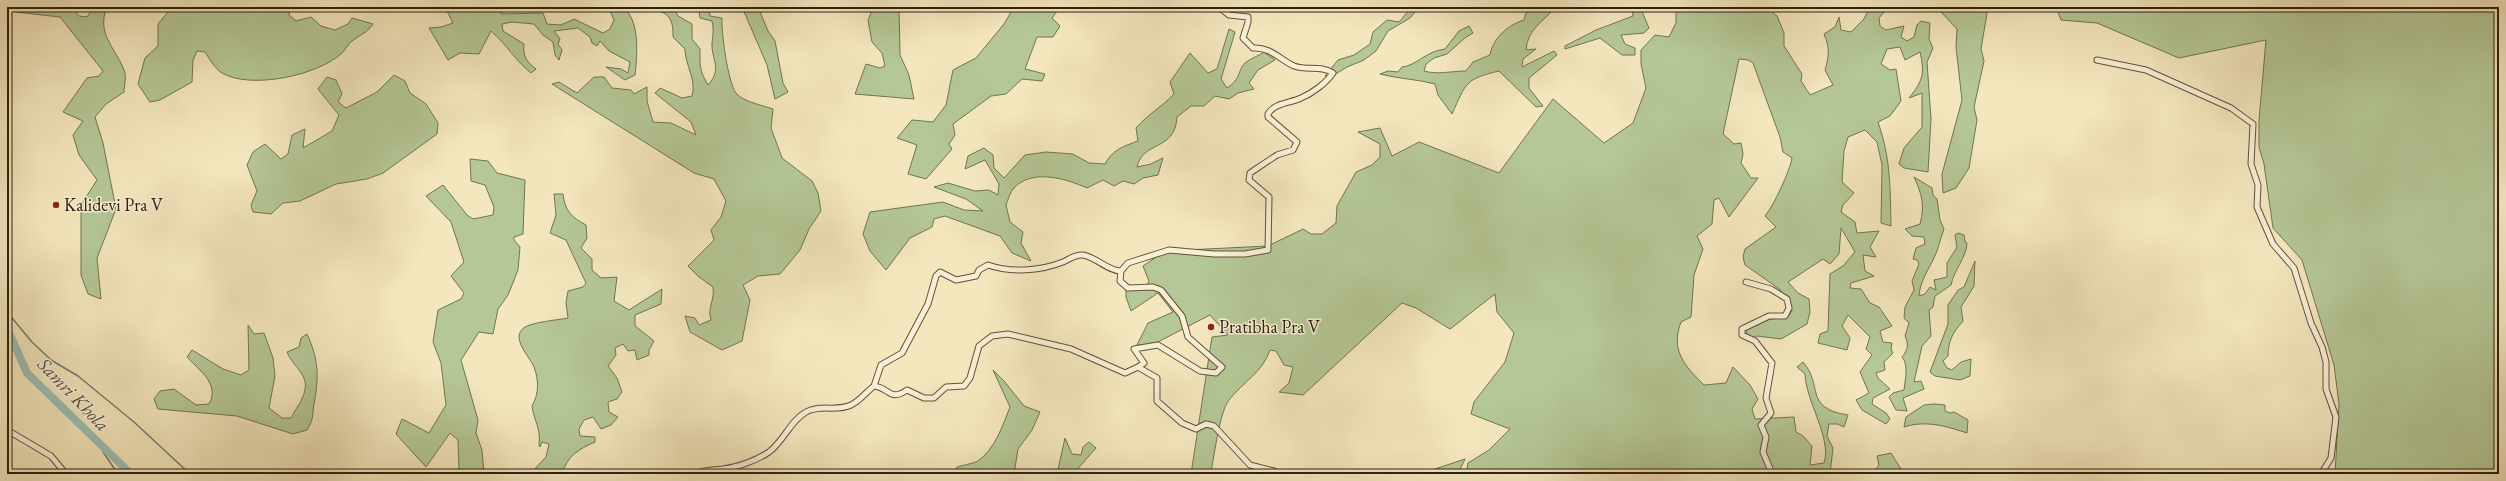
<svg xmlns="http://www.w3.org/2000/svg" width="2506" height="481" font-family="'EB Garamond',serif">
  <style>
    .green { fill: #b5c796; stroke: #717452 }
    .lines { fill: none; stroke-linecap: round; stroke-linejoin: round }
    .stream { stroke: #707f72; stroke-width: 1.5 }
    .river { stroke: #9cbfb4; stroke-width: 8 }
    .street-casing { stroke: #5f523b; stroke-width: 7 }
    .street { stroke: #f8efd5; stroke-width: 5 }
    .poi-dot { fill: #8f2418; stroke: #f8efd5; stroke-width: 1.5 }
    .labels { text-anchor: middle; stroke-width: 3; stroke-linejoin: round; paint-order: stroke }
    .poi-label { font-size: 18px; fill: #2d200f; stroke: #f8efd5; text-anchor: start }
    .water-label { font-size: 19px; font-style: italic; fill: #4e5041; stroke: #f8efd5 }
  </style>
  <rect width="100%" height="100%" fill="#f4e7be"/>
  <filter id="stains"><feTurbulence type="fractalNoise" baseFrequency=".005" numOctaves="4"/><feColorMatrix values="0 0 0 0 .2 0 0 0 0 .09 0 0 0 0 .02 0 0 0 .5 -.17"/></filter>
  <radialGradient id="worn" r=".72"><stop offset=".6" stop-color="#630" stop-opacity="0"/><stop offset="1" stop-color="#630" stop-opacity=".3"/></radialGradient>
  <path class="green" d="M 18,7 L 72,7 L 79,16 L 87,17 L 94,7 L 107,7 C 96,34 115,47 124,70 C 127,76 124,86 124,92 L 106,104 L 95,117 L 103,143 L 116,209 L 97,258 L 101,299 L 88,294 L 81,275 L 81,205 L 97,180 L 79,155 L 73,135 L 83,121 L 63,112 L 87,78 L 99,76 L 103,71 L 60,17 L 16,12 Z
    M 172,7 L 290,7 L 289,15 L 296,21 L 311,17 L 321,26 L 335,30 L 348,24 L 352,18 L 373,24 C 368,32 360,35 352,41 C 348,44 346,49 342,53 C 319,75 251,90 222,73 C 215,69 209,58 205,52 L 197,51 L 193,60 L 192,82 L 160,100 L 150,102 L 138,84 L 145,58 L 158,46 L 158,24 Z
    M 441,7 L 516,7 L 503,10 L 501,14 L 543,13 L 547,24 L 561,25 L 574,19 L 603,33 L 610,29 L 614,20 L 610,11 L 605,7 C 610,7 617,6 621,7 C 641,16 637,58 635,75 L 625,80 L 606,67 L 621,69 L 628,73 L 630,62 L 609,51 L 600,41 L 597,46 L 592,43 L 590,37 L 578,28 L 554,31 L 560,39 L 558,44 L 562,50 L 559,60 L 555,55 L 553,42 L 543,35 L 534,24 L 512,22 L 502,24 L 503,31 L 524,44 C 523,57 526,61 536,69 L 531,73 C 515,60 507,45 491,31 L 479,54 L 460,53 L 448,60 L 429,28 L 441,27 L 453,23 L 447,11 Z
    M 638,7 L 678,7 L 675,11 L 678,16 L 692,24 L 692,39 L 700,49 C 700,66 699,70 708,85 C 723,69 711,59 712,43 C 713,34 714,30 712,21 L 700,18 L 699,10 L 709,8 L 710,16 L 722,18 C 721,31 728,83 736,93 C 743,102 762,105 773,109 L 771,128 L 782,158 L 812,181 L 818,193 L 821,211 L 809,229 L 800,250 L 780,274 L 758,276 L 743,285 L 750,300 L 742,341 L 722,350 L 690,332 L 685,316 L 695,318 L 699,325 L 711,320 C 707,308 715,300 713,287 L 699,277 L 688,266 L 714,240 L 711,230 L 721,217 L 726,201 L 714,179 L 694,173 L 552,84 L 559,82 L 577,93 L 594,77 L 604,77 L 612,88 L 631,90 L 634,94 L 647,87 L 647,101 L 653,122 L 671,123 L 696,135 L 691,122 L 655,93 L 660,88 L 682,98 L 692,96 C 697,80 685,65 685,49 L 673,37 C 674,12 662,9 640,10 Z
    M 742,7 L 758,7 L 768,31 L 775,41 L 783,83 L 788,92 L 775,99 L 767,65 Z
    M 869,7 L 899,7 L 900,55 L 909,75 L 914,99 L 855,94 L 866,64 L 880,68 L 885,66 L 882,53 L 872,42 L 868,20 L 871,13 Z
    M 1014,7 L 1060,7 L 1052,18 L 1060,26 L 1053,37 L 1037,37 L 1025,69 L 1045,74 L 1042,81 L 1022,79 L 1006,94 L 991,96 L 953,124 L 955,135 L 949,144 L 952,149 L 926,179 L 908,174 L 917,145 L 897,138 L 912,120 L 933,122 L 946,105 L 953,70 L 976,58 L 1004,24 Z
    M 1412,7 L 1419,7 L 1410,18 L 1388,31 L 1376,51 L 1364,60 L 1347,67 L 1334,75 L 1325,76 L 1338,60 L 1354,55 L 1370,44 L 1373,32 L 1387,20 L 1399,22 Z
    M 1538,7 L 1555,7 C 1542,24 1528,28 1526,50 L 1536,49 L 1523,59 L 1522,67 L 1554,51 L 1557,55 L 1529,78 L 1529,88 L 1543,106 L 1536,107 L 1499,71 C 1465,79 1466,83 1452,114 L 1438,95 L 1435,84 C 1417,79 1399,79 1380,74 L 1388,71 L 1398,72 L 1402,67 C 1416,66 1426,51 1445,49 L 1459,31 L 1469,26 L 1473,33 L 1466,37 L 1447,54 L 1434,58 L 1426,64 L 1424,71 C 1438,75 1451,71 1466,71 L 1473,62 L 1490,55 C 1493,38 1508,25 1524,20 L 1526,13 Z
    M 1632,7 L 1640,7 L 1649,28 L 1644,33 L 1621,35 L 1625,44 L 1635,48 L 1635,55 L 1622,55 L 1600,38 L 1565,49 L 1565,46 L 1596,30 L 1633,16 Z
    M 1682,7 L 1770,7 L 1770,10 L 1777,16 L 1784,33 L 1784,46 L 1802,74 L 1801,81 L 1810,95 L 1833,85 L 1825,70 C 1829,57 1830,47 1824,34 L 1835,27 L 1839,17 L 1841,30 L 1851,32 L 1864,19 L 1870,7 L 1883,7 L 1884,12 L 1879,18 L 1880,26 L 1886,30 L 1904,26 L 1901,37 L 1907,41 L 1914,37 L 1917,25 L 1921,21 L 1930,23 L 1929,39 L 1933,48 L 1927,62 L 1931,119 L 1928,172 L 1904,168 L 1899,164 L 1904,148 L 1922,127 L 1922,93 L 1909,98 C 1923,81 1925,73 1920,52 L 1905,60 L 1900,47 L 1887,49 L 1881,64 L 1890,70 L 1896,69 L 1901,101 L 1890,116 L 1878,122 C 1891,160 1890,186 1891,226 L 1881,223 L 1882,165 L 1877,142 L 1865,130 L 1848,137 L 1844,151 L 1842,182 L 1854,193 L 1843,205 L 1841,212 L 1855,222 L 1857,233 L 1879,231 L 1870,247 L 1876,257 L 1863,255 L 1865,271 L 1874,276 L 1851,283 L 1850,288 L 1861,289 L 1870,303 L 1879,307 L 1892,326 L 1880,331 L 1883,342 L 1892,343 L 1891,349 L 1893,353 L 1884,362 L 1885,370 L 1876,373 L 1878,378 L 1890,389 L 1873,398 L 1872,404 L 1886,413 L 1890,419 L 1886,424 L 1862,410 L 1856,400 L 1869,393 L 1860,372 L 1872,355 L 1866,349 L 1870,337 L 1848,315 L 1842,326 L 1850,338 L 1847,350 L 1818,343 L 1820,334 L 1828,331 L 1830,274 L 1843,266 L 1855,252 L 1841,228 L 1839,254 L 1830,264 L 1823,259 L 1788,282 L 1798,293 L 1809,299 L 1810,312 L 1807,324 L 1781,339 L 1757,336 L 1753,338 L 1747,334 L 1746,330 L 1770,319 L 1788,317 L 1792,311 L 1789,299 L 1778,288 L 1745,265 L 1743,257 L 1745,249 L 1776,227 L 1765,216 C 1773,207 1790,171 1792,158 L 1783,152 L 1780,137 L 1753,63 L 1748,60 L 1739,59 L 1723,134 L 1734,144 L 1741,143 L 1743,154 L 1741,163 L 1751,178 L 1758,178 L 1729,217 L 1719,198 L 1714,200 L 1712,224 L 1697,236 L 1703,249 L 1694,275 L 1691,317 L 1681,322 C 1670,351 1685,366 1704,385 L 1726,383 L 1733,367 L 1750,385 L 1758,399 L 1752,409 L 1755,419 L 1794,417 L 1796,432 L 1803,436 L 1812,446 L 1810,465 L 1824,463 C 1832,438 1806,402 1805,374 L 1797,367 L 1803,362 C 1824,386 1803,408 1848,415 L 1844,427 L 1837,424 L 1829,424 L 1827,436 L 1833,448 L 1830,474 L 1466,474 L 1468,463 L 1489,450 L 1510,429 L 1471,414 L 1474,402 L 1505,362 L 1514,333 L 1497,312 L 1495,294 L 1450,329 L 1416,308 L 1402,303 L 1303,395 L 1279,392 L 1289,383 L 1293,367 L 1284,365 L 1276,351 L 1270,350 C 1263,372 1243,382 1229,400 C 1220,411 1214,456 1211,472 L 1215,474 L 1191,474 L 1212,337 L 1228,335 L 1210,315 L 1150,346 L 1137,345 L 1148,323 L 1173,312 L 1158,293 L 1131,311 L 1126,297 L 1126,285 L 1145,289 L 1149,281 L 1143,266 L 1165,251 L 1268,246 L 1303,229 L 1311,234 L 1322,234 L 1336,223 L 1337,206 L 1356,172 L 1372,165 L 1380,157 L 1380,144 L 1358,132 L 1380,128 L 1392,156 L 1419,142 L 1499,173 L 1553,99 L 1604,143 L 1633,123 L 1646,88 L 1641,64 L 1641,50 L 1655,35 L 1669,37 L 1676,23 L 1676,13 Z
    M 1943,7 L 1988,7 L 1981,49 L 1984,61 L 1974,107 L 1977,120 L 1969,168 L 1956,188 L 1943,193 L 1942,174 L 1962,100 L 1956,47 L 1957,29 L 1940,11 Z
    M 2056,7 L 2499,7 L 2499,474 L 2335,474 L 2339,404 L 2334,365 L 2302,260 L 2273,228 L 2264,164 L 2259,147 L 2259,120 L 2266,40 L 2179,58 L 2097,23 L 2061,20 Z
    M 1229,29 L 1235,32 L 1221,79 L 1227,88 C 1242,78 1237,71 1245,63 C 1250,59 1258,56 1264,52 L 1275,60 L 1258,70 L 1249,83 L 1254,89 L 1238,93 L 1229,99 L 1215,96 L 1204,106 L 1191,106 L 1177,117 C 1175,152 1143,140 1137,167 L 1151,164 L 1163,158 L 1158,175 L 1143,178 L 1134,184 L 1123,181 L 1114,186 L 1103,180 L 1087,188 C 1067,179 1032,168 1014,188 C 1010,192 1008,200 1006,205 L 1010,222 L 1023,232 L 1021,243 L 1031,261 L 1012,253 L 1000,236 L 945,216 L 934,219 L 932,227 L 910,238 L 886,270 L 870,251 L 863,234 L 870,212 L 943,202 L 964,210 L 983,211 L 966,199 L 934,187 L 948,183 L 975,191 L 989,190 L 998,195 L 999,184 L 985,160 L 965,169 L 968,156 L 984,148 L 993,155 L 994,168 L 1004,178 L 1025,155 L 1046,152 L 1073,154 L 1089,163 L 1105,164 C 1112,150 1124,146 1138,141 L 1136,128 C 1148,114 1162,107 1174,94 L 1170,82 L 1190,53 L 1208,73 L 1217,69 Z
    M 394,75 L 405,81 L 410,93 L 426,104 L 438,123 L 437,134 L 383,173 L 367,179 L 336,184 L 300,201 L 283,203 L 271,214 L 253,212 L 251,205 L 257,191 L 247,165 L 253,152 L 265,144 L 281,159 L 288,154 L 292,135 L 305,129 L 303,148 L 332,131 L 339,115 L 318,89 L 327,77 L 336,80 L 342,94 L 338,102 L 346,108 L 377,92 Z
    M 470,159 L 488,161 L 497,173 L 525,180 L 523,234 L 514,237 L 514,240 L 520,247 L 518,270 L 508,295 L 498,309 L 493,334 L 479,332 L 461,360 L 478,420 L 476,433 L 482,450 L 484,474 L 463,474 L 459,470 L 458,440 L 450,433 L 426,467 L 396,434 L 402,419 L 429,433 L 446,405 L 441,363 L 433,342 L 438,310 L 461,299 L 464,293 L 451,276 L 464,262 L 451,222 L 426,196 L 443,185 L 467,215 L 473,219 L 493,215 L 494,207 L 485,185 L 471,181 Z
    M 1914,177 L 1932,188 L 1933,195 L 1937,199 L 1940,220 L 1944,229 C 1940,239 1938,251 1933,260 C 1927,272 1920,282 1919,296 L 1925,294 L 1930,287 L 1936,290 L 1934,280 L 1947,277 L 1947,263 L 1957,247 L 1955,235 L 1958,233 L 1964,235 L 1965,242 L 1967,243 C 1967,256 1954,270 1951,285 L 1935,296 L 1933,307 L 1929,310 L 1931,336 L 1922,346 L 1914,382 L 1921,381 L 1924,389 L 1903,398 L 1907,411 L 1896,410 L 1889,397 L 1893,393 L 1904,390 C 1905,380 1909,365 1902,357 C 1908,350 1909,345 1905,336 L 1909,323 L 1904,318 L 1905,307 L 1914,290 L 1912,281 L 1919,264 L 1917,260 L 1913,259 L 1916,248 L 1925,244 L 1924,237 L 1912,236 L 1905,229 L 1920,224 C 1925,206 1922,194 1914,177 Z
    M 554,194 L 563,194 C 565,211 571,217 586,225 L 587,238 L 581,248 L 592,259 L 592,270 L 601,278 L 617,277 L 614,301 L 629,310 L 662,289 L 661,304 L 635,315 L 635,326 L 654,341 L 649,350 L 649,355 L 637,360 L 635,350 L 628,351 L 623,344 L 615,348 L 616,355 L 608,366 L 617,378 L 622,392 L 617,399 L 608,402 L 609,412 L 618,417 L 611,425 L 601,429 L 593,417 L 584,420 L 579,429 L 580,436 L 595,437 L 595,442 C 579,449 567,456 562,474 L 530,474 L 546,457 L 549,444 L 542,442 L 540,447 L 539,445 C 541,428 534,421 532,406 C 539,394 539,380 534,367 C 530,357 509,337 525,327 C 534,322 557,320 568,318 L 566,303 L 568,291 L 583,287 L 586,283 L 566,240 L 550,233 L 556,215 Z
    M 1975,261 L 1974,286 L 1961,307 L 1963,321 C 1953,332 1948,341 1948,356 L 1943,361 L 1947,368 L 1952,370 L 1961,362 L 1971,359 L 1970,376 L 1960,380 L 1935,376 L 1930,372 L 1948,324 L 1948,305 L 1958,290 L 1964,287 Z
    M 248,325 L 254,334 L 264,333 L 273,358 L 275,376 L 269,408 L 282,418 L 291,418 C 297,406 311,391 303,376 C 299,368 291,362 287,352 L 299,347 L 301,338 L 307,334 C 319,360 319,377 314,404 C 312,416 314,419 307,430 L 293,434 L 237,416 L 158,409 L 154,399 L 160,391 L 174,389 L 196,405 L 209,404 C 220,384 200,371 187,357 L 192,350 L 223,369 L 241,375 L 249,370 Z
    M 993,370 L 1004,381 L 1024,406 L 1040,412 L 1032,430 L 1018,449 L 1014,474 L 953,474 L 957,467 C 963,465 972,464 978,461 C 995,449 1003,425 1010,407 Z
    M 1934,404 L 1945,405 L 1945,411 L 1950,413 L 1954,412 L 1968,420 L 1967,433 C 1946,426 1925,420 1904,427 L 1906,417 L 1924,405 Z
    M 1065,438 L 1072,454 L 1081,455 L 1083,447 L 1089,442 L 1096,448 L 1073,474 L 1055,474 L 1057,474 Z
    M 1891,453 L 1901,469 L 1915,474 L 1864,474 L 1874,472 L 1879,465 L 1877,456 Z
    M 1465,459 L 1458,474 L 1433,474 L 1435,469 Z"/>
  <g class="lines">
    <path class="stream" d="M 7,312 L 32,342 L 51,360 L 78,376 L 134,422 L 190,474
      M 103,447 L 103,452 L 118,474"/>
    <path class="river" d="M 7,328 L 27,373 L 131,474"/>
    <g class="street-casing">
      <path id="street" d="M 2097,60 L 2146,70 L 2231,108 L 2253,124 L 2251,164 L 2258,185 L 2257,207 L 2273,244 L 2294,268 L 2311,323 L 2322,347 L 2326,362 L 2326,389 L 2336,417 L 2331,458 L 2321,474
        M 1121,271 L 1128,263 L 1169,250 L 1214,254 L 1245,254 L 1268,250 L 1269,197 L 1249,180 L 1250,173 L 1277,155 L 1293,150 L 1297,142 L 1268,117 L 1268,114 C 1274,103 1291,103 1301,98 C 1313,93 1326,83 1333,73 C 1321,65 1307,71 1294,66 C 1279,59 1271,47 1253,48 L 1243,38 L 1248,22 L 1248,17 L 1229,15 L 1219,7
        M 1746,282 L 1771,289 L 1787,299 L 1789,308 L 1785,316 L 1769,316 L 1742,329 L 1742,335 L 1755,341 L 1772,363 L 1766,398 L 1771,413 L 1761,425 L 1766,437 L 1763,452 L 1771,471 L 1766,474
        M 874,386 L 881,365 L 902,353 L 928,304 L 936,276 L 940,272 L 956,280 L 976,276 L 979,270 L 988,265 C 1011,273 1040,271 1063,262 C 1070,259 1075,254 1083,255 C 1096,257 1108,271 1121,271 L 1120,281 L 1128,288 L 1153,287 L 1161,290 L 1182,316 L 1188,337 L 1222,367 L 1216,373 L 1200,371 L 1158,345 L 1134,349 L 1144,363 L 1138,367
        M 7,430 L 51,456 L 66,474
        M 694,474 C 704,470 713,470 723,469 C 739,467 757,460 769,452 C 784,441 790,421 806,412 C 820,404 837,412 851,405 C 860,401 866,392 874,386 C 890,388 890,402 907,390 L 924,398 L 934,398 L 946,387 L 964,386 L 970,378 L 979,346 L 992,336 L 1008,334 L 1071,349 L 1125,373 L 1138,367 L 1157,378 L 1157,401 L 1182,423 L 1196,429 L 1206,424 L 1214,426 L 1250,465 L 1274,471 L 1276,474"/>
    </g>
    <use href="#street" class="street"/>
  </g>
  <g class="poi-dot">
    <circle cx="56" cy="205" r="4"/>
    <circle cx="1211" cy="327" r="4"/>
  </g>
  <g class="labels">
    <g class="poi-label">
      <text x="64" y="211">Kalidevi Pra V</text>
      <text x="1219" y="333">Pratibha Pra V</text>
    </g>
    <g class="water-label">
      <text transform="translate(74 394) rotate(46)" y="7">Samri Khola</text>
    </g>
  </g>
  <rect width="2506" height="481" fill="none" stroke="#f4e7be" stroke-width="24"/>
  <rect x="8" y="8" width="2490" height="465" fill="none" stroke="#2d200f" stroke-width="2"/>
  <rect x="12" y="12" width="2482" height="457" fill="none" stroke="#2d200f"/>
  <rect width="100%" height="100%" filter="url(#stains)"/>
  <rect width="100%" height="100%" fill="url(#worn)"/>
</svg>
